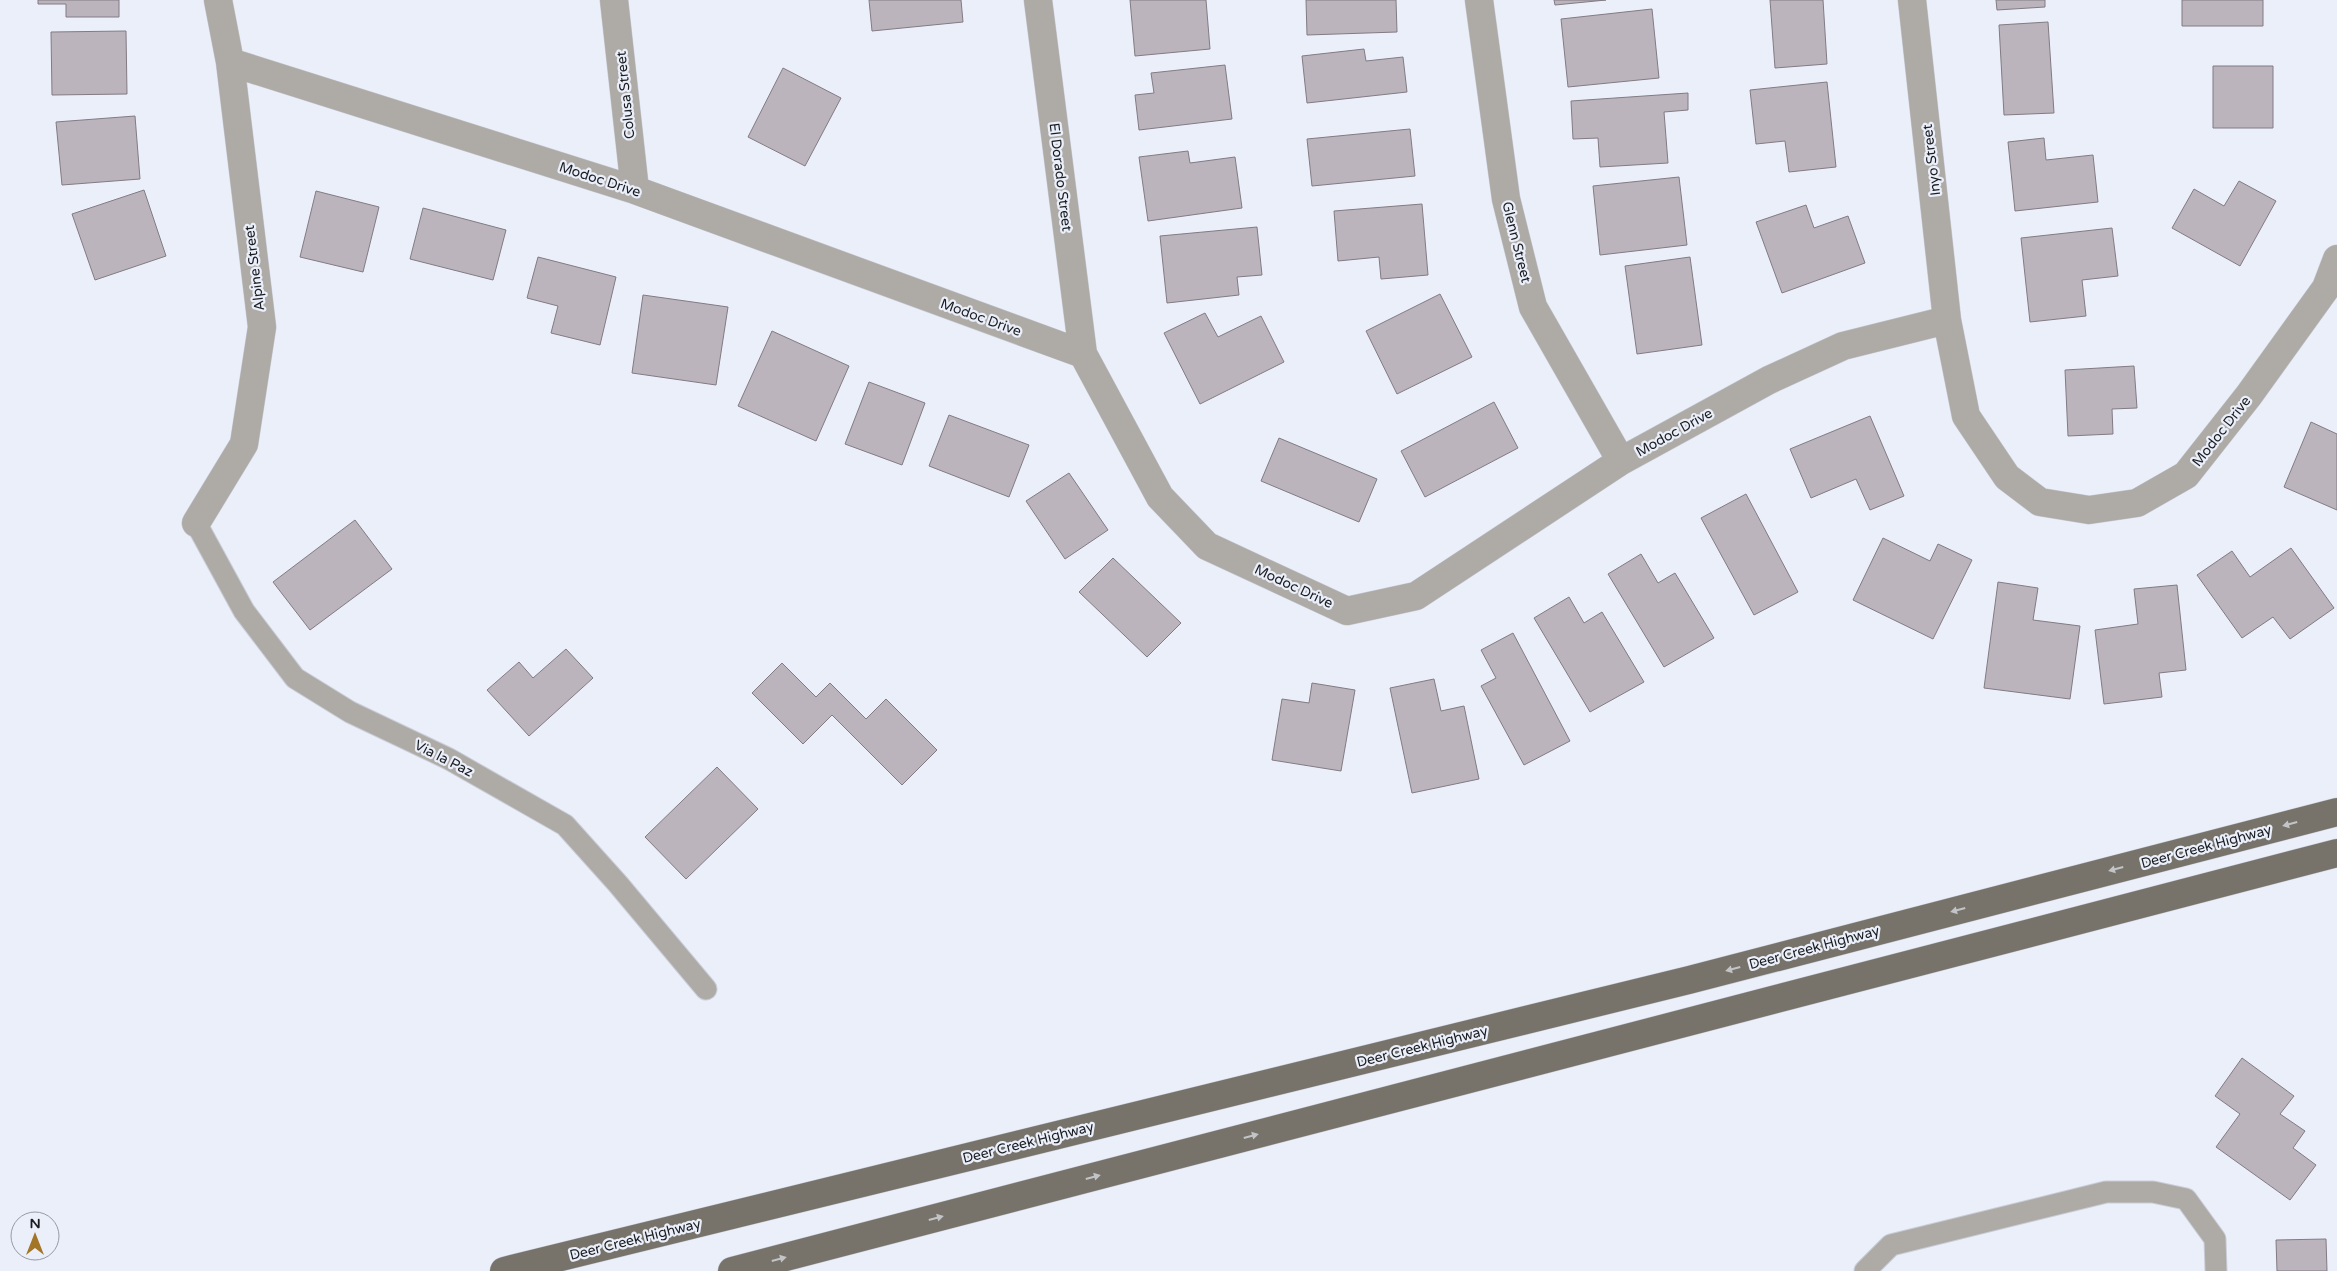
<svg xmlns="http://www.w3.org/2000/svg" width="2337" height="1271" font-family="'Varela Round',sans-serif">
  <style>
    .building { fill: #bbb4bd; stroke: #827b84 }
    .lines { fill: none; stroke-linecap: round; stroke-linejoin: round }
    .lane-casing { stroke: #c9cdd7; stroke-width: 23 }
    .street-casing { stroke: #c9cdd7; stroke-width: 29 }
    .primary-casing { stroke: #c9cdd7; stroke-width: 29 }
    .lane { stroke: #aeaba7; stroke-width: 21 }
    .street { stroke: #aeaba7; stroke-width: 28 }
    .primary { stroke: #77736b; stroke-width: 28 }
    .oneway { fill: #c2c4c8 }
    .labels { text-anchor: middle; stroke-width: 4.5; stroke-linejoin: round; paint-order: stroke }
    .street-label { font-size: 14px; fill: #1a1c20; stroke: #eaeffa }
  </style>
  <rect width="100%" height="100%" fill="#eaeffa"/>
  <path class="building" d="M 38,0 L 119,0 L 119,17 L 66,17 L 66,4 L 38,4 Z
    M 869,0 L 961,0 L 963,22 L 872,31 Z
    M 1130,0 L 1206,0 L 1210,49 L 1135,56 Z
    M 1306,0 L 1396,0 L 1397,32 L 1307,35 Z
    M 1554,0 L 1606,0 L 1555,5 Z
    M 1770,0 L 1823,0 L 1827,64 L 1775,68 Z
    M 1996,0 L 2045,0 L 2045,7 L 1997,10 Z
    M 2182,0 L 2263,0 L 2263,26 L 2182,26 Z
    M 1652,9 L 1659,78 L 1568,87 L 1561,19 Z
    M 2048,22 L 2054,113 L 2004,115 L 1999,25 Z
    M 126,31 L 127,94 L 52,95 L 51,32 Z
    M 1364,49 L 1366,61 L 1403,57 L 1407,92 L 1307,103 L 1302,56 Z
    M 1225,65 L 1232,119 L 1139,130 L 1135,95 L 1154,93 L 1151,73 Z
    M 2213,66 L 2273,66 L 2273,128 L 2213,128 Z
    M 783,68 L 841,98 L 805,166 L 748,137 Z
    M 1827,82 L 1836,167 L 1789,172 L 1785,141 L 1756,144 L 1750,90 Z
    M 1688,93 L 1688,110 L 1664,112 L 1668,163 L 1600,167 L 1598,138 L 1573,139 L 1571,101 Z
    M 135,116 L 140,179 L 62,185 L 56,122 Z
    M 1410,129 L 1415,176 L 1312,186 L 1307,139 Z
    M 2044,138 L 2046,160 L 2093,155 L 2098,202 L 2015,211 L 2008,142 Z
    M 1188,151 L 1190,163 L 1235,157 L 1242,208 L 1148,221 L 1139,157 Z
    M 1679,177 L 1687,245 L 1600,255 L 1593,186 Z
    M 2239,181 L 2276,201 L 2240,266 L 2172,228 L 2194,189 L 2224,206 Z
    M 144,190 L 166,256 L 95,280 L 72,214 Z
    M 316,191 L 379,207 L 363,272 L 300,257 Z
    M 1422,204 L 1428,275 L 1381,279 L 1379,257 L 1338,261 L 1334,211 Z
    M 1806,205 L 1814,228 L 1848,216 L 1865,263 L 1782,293 L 1756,222 Z
    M 423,208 L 506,230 L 493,280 L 410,259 Z
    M 1257,227 L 1262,275 L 1237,277 L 1239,295 L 1167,303 L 1160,236 Z
    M 2112,228 L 2118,276 L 2082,280 L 2086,316 L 2030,322 L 2021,238 Z
    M 538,257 L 616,277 L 600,345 L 551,333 L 558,306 L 527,298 Z
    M 1690,257 L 1702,345 L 1637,354 L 1625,266 Z
    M 1440,294 L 1472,357 L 1397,394 L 1366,331 Z
    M 643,295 L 728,307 L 716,385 L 632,373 Z
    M 1205,313 L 1218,337 L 1261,316 L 1284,362 L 1200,404 L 1164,333 Z
    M 772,331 L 849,366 L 816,441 L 738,406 Z
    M 2134,366 L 2137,408 L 2112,409 L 2113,434 L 2068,436 L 2065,370 Z
    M 869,382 L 925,403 L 902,465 L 845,444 Z
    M 1494,402 L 1518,448 L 1425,497 L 1401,451 Z
    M 949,415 L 1029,445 L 1009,497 L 929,466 Z
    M 1870,416 L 1904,496 L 1870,510 L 1856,479 L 1811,498 L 1790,449 Z
    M 2311,422 L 2337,434 L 2337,510 L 2284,487 Z
    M 1279,438 L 1377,479 L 1359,522 L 1261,481 Z
    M 1069,473 L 1108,530 L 1065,559 L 1026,501 Z
    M 1746,494 L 1798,592 L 1754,615 L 1701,518 Z
    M 355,520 L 392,569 L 310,630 L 273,582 Z
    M 1883,538 L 1930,561 L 1938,544 L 1972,560 L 1933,639 L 1853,600 Z
    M 2291,548 L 2334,608 L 2290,639 L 2273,617 L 2242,638 L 2197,575 L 2232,551 L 2250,577 Z
    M 1641,554 L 1658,583 L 1675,573 L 1714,638 L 1664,667 L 1608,574 Z
    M 1113,558 L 1181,623 L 1147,657 L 1079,592 Z
    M 1998,582 L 2038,588 L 2033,620 L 2080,626 L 2070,699 L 1984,688 Z
    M 2177,585 L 2186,670 L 2159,673 L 2162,697 L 2104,704 L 2095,630 L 2138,624 L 2134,589 Z
    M 1569,597 L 1584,623 L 1602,612 L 1644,682 L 1590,712 L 1534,618 Z
    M 1513,633 L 1570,741 L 1524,765 L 1481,686 L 1496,678 L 1481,650 Z
    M 566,649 L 593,678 L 529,736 L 487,690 L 519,662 L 533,678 Z
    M 782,663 L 816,697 L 830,683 L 866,719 L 886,699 L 937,750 L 902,785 L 832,715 L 803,744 L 752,693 Z
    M 1434,679 L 1441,711 L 1464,706 L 1479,779 L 1412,793 L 1390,688 Z
    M 1312,683 L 1355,690 L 1341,771 L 1272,760 L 1282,699 L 1309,703 Z
    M 717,767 L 758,809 L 686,879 L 645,837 Z
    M 2242,1058 L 2294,1096 L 2280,1114 L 2305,1131 L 2293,1148 L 2316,1165 L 2290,1200 L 2216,1147 L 2240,1114 L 2215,1096 Z
    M 2326,1239 L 2327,1271 L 2277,1271 L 2276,1240 Z"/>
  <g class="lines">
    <g class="lane-casing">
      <path id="lane" d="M 196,523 L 244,611 L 295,678 L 350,712 L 449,759 L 565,825 L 618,884 L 706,989
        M 1865,1271 L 1891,1245 L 2106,1192 L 2153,1192 L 2186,1199 L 2215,1239 L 2216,1271"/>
    </g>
    <g class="street-casing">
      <path id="street" d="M 614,0 L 635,190
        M 1038,0 L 1083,354
        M 1479,0 L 1506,199 L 1533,307 L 1621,461
        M 1912,0 L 1947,320 L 1966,416 L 2007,477 L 2040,502 L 2089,510 L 2137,503 L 2186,475 L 2249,395 L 2326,288 L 2337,259
        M 230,62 L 635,190 L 1083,354 L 1160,497 L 1207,546 L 1347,611 L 1416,596 L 1621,461 L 1769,380 L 1843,346 L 1947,320
        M 196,523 L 244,444 L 262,327 L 230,62 L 218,0"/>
    </g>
    <g class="primary-casing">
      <path id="primary" d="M 504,1271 L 1689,980 L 2337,812
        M 732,1271 L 2337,853"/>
    </g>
    <use href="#lane" class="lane"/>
    <use href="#street" class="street"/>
    <use href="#primary" class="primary"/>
  </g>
  <defs><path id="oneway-solid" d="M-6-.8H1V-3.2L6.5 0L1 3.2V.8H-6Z" transform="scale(1.25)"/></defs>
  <g class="oneway">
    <use href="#oneway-solid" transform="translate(2290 824) rotate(165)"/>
    <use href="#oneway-solid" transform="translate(2116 869) rotate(165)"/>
    <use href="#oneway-solid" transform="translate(1958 910) rotate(165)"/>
    <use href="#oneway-solid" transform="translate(1733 969) rotate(165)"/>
    <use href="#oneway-solid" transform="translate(1251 1136) rotate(-15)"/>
    <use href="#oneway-solid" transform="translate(1093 1177) rotate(-15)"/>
    <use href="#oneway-solid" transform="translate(936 1218) rotate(-15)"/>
    <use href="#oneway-solid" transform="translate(779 1259) rotate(-15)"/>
  </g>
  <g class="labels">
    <g class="street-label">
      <text transform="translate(625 95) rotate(-96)" y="5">Colusa Street</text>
      <text transform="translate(1931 160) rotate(-97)" y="5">Inyo Street</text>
      <text transform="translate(1061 177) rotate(83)" y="5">El Dorado Street</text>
      <text transform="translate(600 179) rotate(18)" y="5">Modoc Drive</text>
      <text transform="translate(1517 242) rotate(76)" y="5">Glenn Street</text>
      <text transform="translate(254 268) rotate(-97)" y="5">Alpine Street</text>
      <text transform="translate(981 317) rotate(20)" y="5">Modoc Drive</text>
      <text transform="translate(2221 431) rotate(-52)" y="5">Modoc Drive</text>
      <text transform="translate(1674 432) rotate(-29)" y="5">Modoc Drive</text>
      <text transform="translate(1294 586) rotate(25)" y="5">Modoc Drive</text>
      <text transform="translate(444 758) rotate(27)" y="5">Via la Paz</text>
      <text transform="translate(2206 846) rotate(-15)" y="5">Deer Creek Highway</text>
      <text transform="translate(1814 947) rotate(-15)" y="5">Deer Creek Highway</text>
      <text transform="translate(1422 1046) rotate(-14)" y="5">Deer Creek Highway</text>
      <text transform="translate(1028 1142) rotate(-14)" y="5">Deer Creek Highway</text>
      <text transform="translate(635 1239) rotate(-14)" y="5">Deer Creek Highway</text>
    </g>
  </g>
  <g transform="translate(35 1236)"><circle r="24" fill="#eaeffa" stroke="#979ba3"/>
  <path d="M0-4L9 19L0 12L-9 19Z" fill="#a27527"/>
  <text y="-8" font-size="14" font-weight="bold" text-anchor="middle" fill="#1a1c20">N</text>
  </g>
</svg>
